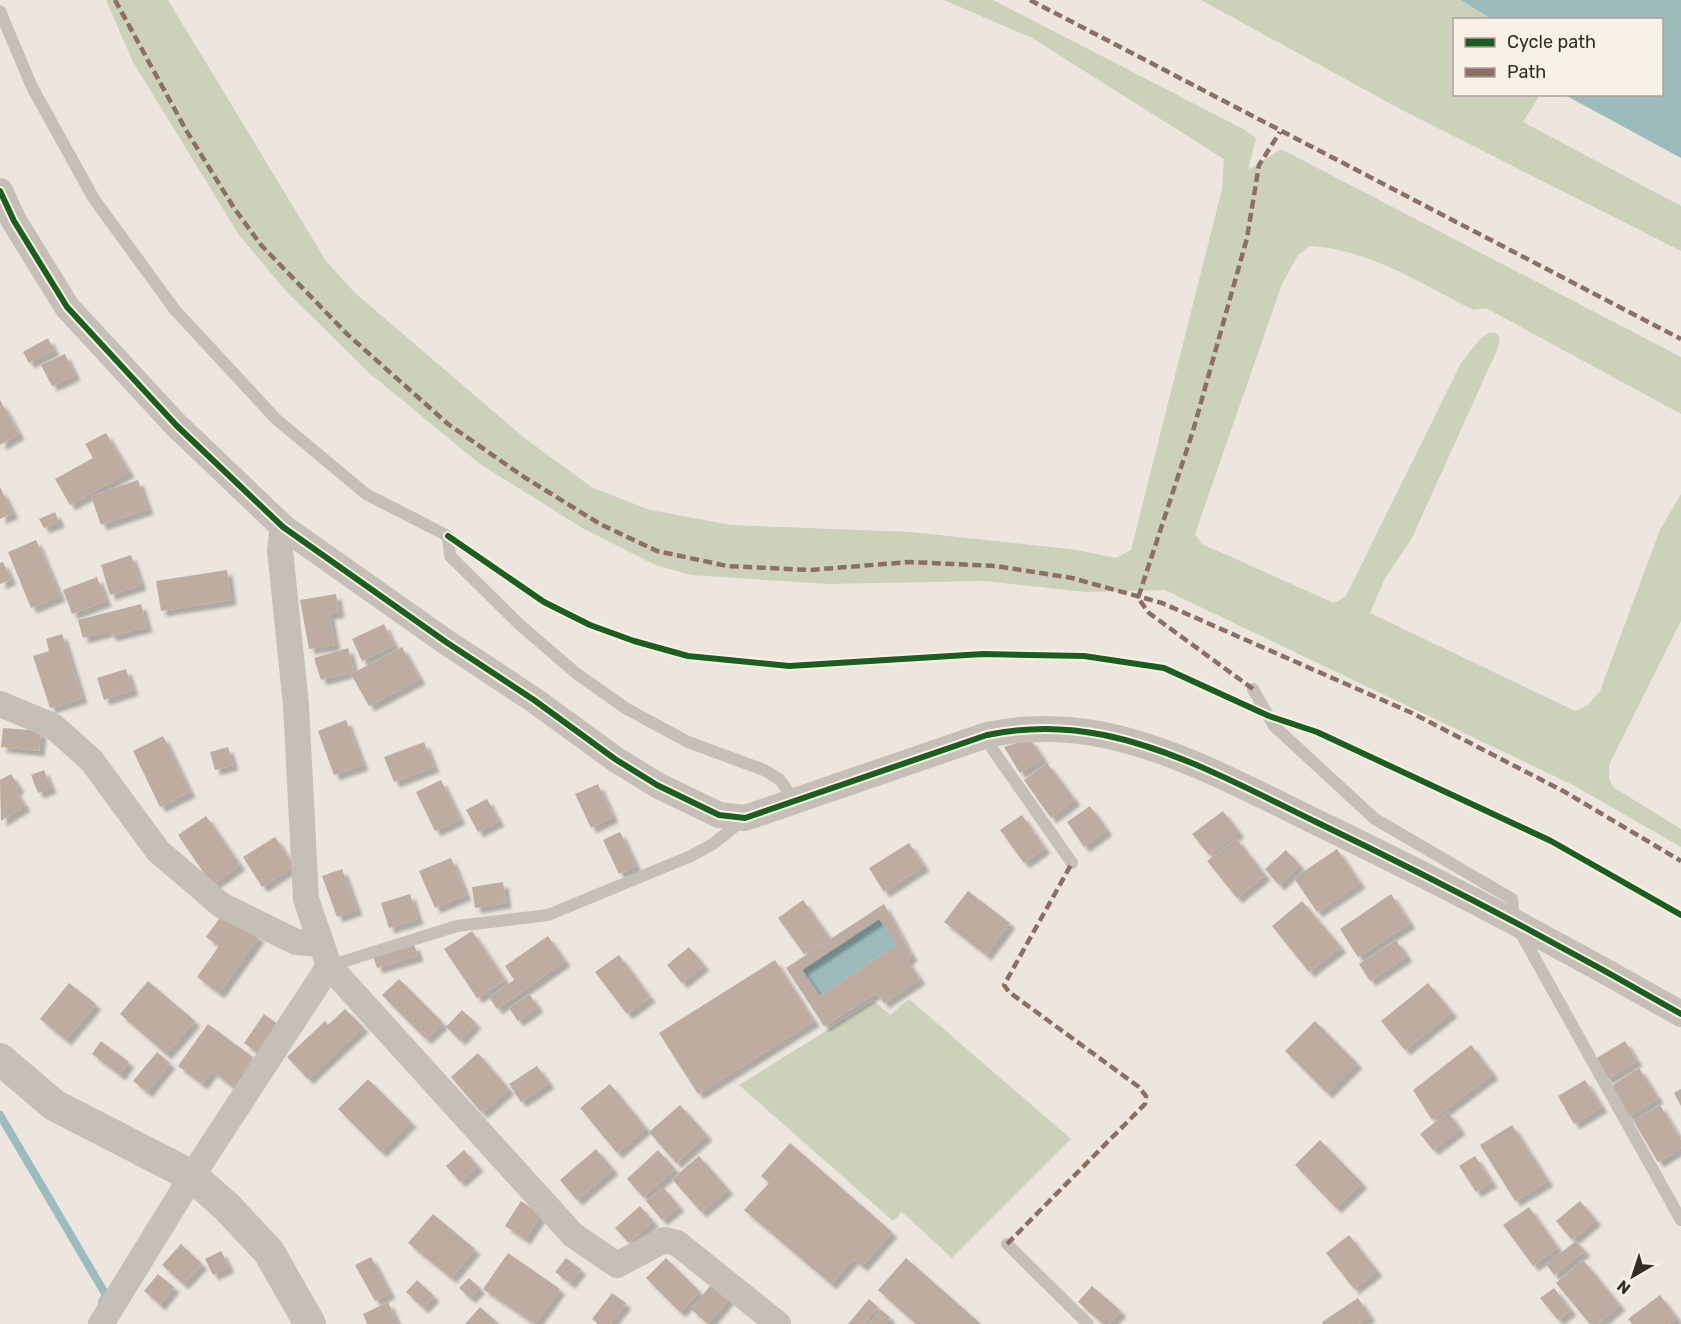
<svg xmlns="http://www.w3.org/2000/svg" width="1681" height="1324" font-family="Rubik,sans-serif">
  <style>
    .green { fill: #ccd1b9 }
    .water { fill: #9cbbbd }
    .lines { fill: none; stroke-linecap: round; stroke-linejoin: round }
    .stream { stroke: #9cbbbd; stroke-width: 8 }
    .building { fill: #bfaca1; fill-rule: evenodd; filter: url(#shadow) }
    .service { stroke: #c5bfb8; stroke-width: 12 }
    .minor { stroke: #c5bfb8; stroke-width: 26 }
    .tertiary { stroke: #c5bfb8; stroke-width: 32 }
    .quiet { stroke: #8d6e63; stroke-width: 4.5; stroke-dasharray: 9 4.5; stroke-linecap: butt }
    .cycleway-casing { stroke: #f9f1e6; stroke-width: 10 }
    .cycleway { stroke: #1b5e20; stroke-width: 6 }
  </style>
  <defs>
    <filter id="shadow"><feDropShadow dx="5.5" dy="5.5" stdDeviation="1.5" flood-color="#0004"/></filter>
  </defs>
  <rect width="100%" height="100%" fill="#ece6df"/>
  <path class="green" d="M 106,0 L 168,0 L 326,261 L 355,293 L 527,440 L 593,488 L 650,510 L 731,525 L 912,532 L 1077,550 L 1116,558 L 1131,550 L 1222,189 L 1224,159 L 1032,38 L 944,0 L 993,0 L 1245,130 L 1256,138 L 1248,170 L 1281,149 L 1681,357 L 1681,414 L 1486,308 L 1473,310 C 1422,284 1368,249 1310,246 L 1298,255 L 1282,284 L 1195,534 L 1202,544 L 1334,603 L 1346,596 L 1461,363 L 1480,339 L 1490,332 L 1496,333 L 1500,338 L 1498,348 L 1411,540 L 1385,578 L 1370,613 L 1575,711 L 1588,705 L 1600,691 L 1660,530 L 1681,494 L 1681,621 L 1609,765 L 1609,778 L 1613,787 L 1681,829 L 1681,847 L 1573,785 L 1165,590 L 1085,592 L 983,581 L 828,584 L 691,575 L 655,565 L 584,529 L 480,464 L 368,372 L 286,291 L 239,235 L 133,62 Z
    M 1201,0 L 1461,0 L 1491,19 L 1454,20 L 1454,94 L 1540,95 L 1523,122 L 1681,206 L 1681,251 L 1400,109 Z
    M 909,999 L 1071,1139 L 952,1258 L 902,1212 L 893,1221 L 739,1085 L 874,1001 L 890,1015 Z"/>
  <path class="water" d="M 1461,0 L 1681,0 L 1681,158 L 1565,95 L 1662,94 L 1662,20 L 1491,19 Z
    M 879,919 L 897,944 L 820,996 L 802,970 Z"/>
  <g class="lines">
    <path class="stream" d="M 0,1115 L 106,1295 L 102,1302"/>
  </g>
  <path class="building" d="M 48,338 L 54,350 L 29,363 L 23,352 Z
    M 65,354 L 75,375 L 52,386 L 41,365 Z
    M 0,400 L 19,434 L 0,445 Z
    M 106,433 L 129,472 L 70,505 L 55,479 L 93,458 L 85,444 Z
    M 138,480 L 148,509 L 101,525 L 91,496 Z
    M 0,487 L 13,513 L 0,519 Z
    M 55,512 L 59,522 L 44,528 L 39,519 Z
    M 36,540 L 60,596 L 31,608 L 8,552 Z
    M 131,555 L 141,585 L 110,595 L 101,565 Z
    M 3,562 L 11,579 L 0,584 L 0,563 Z
    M 227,570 L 231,600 L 161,611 L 156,581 Z
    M 97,577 L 106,601 L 72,614 L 63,590 Z
    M 336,594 L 339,612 L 329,614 L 335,645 L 309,649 L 300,600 Z
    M 141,604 L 147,627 L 111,636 L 109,631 L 83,638 L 78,620 Z
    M 384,624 L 394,645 L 362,661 L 352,639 Z
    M 62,634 L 82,698 L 50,708 L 33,656 L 49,651 L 46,639 Z
    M 402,647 L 420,679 L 369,706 L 351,674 Z
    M 348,648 L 354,671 L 321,680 L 314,658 Z
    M 126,669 L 133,690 L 104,700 L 97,678 Z
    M 346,720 L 363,765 L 334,775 L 318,731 Z
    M 3,728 L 41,731 L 39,751 L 1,747 Z
    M 163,736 L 190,792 L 160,807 L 133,751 Z
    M 1030,739 L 1043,758 L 1020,773 L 1004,747 Z
    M 424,742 L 434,767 L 394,782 L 384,757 Z
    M 228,747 L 233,765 L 215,770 L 210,752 Z
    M 1047,763 L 1075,800 L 1051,818 L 1024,780 Z
    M 44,770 L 51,788 L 38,793 L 31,775 Z
    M 11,774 L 19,787 L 15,790 L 25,806 L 1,821 L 0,780 Z
    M 441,780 L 460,819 L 435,831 L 416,792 Z
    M 598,784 L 613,817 L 591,828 L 575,794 Z
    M 487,799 L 499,821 L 478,832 L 466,810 Z
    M 1090,806 L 1107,830 L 1084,847 L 1067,822 Z
    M 1223,811 L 1239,832 L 1209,855 L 1192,834 Z
    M 1022,815 L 1045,848 L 1024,863 L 1000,830 Z
    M 206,816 L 240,865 L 212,885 L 178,835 Z
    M 620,832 L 636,866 L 619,874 L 603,840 Z
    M 275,837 L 294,866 L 262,887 L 243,857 Z
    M 1236,838 L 1265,875 L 1237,898 L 1207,861 Z
    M 909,843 L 924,866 L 884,892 L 869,868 Z
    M 1337,849 L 1360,883 L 1317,912 L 1294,878 Z
    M 1286,850 L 1300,865 L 1279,885 L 1265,869 Z
    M 451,858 L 466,895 L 435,908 L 419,871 Z
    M 342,869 L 357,910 L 337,917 L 322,876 Z
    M 503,882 L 506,903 L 475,908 L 472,887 Z
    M 968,891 L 1010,923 L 986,955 L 944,922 Z
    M 410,894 L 418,919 L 389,928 L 381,903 Z
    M 1391,894 L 1410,923 L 1358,957 L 1340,929 Z
    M 803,900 L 829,937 L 804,954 L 778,918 Z
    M 1302,901 L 1341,947 L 1309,972 L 1272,926 Z
    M 884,904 L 912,956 L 907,960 L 920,979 L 884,1003 L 876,993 L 824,1026 L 786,968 ZM 879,919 L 897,944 L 820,996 L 802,970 Z
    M 224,912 L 259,937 L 219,993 L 197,977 L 219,946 L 206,937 Z
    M 472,931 L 505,980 L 477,998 L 444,949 Z
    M 548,936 L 565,961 L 497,1009 L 489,997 L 514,980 L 505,966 Z
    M 1396,940 L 1407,956 L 1370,981 L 1359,964 Z
    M 414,944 L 418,956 L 377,968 L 373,956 Z
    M 689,947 L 704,965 L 682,983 L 667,965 Z
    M 619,955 L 650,997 L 627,1014 L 595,972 Z
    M 775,960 L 814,1021 L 698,1094 L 659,1033 Z
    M 399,979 L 443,1023 L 426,1039 L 382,995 Z
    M 148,981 L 195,1021 L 166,1054 L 120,1014 Z
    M 69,983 L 96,1004 L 66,1040 L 40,1019 Z
    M 1428,983 L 1452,1012 L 1405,1050 L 1381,1021 Z
    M 529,994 L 538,1007 L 518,1021 L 509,1008 Z
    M 345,1009 L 363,1027 L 308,1079 L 287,1057 L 325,1021 L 328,1025 Z
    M 462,1010 L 476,1023 L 460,1040 L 446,1027 Z
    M 264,1014 L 279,1025 L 259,1054 L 244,1043 Z
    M 1315,1021 L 1357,1063 L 1327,1093 L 1285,1051 Z
    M 208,1024 L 253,1057 L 232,1086 L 212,1071 L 202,1084 L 178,1066 Z
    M 101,1041 L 129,1062 L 120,1075 L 92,1054 Z
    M 1625,1041 L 1637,1061 L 1607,1079 L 1595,1059 Z
    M 1471,1045 L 1493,1074 L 1432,1120 L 1413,1090 Z
    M 157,1052 L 170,1063 L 147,1092 L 133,1081 Z
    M 478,1053 L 509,1089 L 482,1113 L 451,1077 Z
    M 537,1066 L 549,1083 L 521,1102 L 509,1084 Z
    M 1639,1068 L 1658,1098 L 1628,1117 L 1610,1087 Z
    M 368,1079 L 411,1122 L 381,1152 L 338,1109 Z
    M 1585,1080 L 1602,1107 L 1574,1124 L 1558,1096 Z
    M 610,1084 L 646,1128 L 617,1153 L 580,1108 Z
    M 1681,1089 L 1681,1106 L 1674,1093 Z
    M 680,1105 L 707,1135 L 676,1163 L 649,1132 Z
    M 1660,1105 L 1681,1140 L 1681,1148 L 1658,1162 L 1633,1120 Z
    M 1448,1112 L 1460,1129 L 1433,1150 L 1420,1134 Z
    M 1512,1125 L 1548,1181 L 1515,1201 L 1480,1145 Z
    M 1320,1140 L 1362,1183 L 1336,1208 L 1295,1165 Z
    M 790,1143 L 892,1232 L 862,1266 L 853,1259 L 831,1284 L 744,1210 L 769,1183 L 761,1176 Z
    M 596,1149 L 613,1169 L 577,1200 L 560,1180 Z
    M 464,1150 L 478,1166 L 460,1182 L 446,1166 Z
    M 658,1150 L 675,1169 L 643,1197 L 627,1179 Z
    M 699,1156 L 728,1189 L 701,1212 L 672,1179 Z
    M 1475,1156 L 1492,1182 L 1476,1192 L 1459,1166 Z
    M 663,1187 L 679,1206 L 662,1220 L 646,1201 Z
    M 521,1201 L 541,1215 L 525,1239 L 505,1226 Z
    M 1580,1201 L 1596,1220 L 1572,1240 L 1556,1221 Z
    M 640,1206 L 653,1221 L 629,1243 L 615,1228 Z
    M 1529,1207 L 1558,1248 L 1533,1266 L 1503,1225 Z
    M 433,1214 L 475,1249 L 451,1278 L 408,1243 Z
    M 1349,1235 L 1377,1271 L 1354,1289 L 1326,1253 Z
    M 1576,1241 L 1585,1251 L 1554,1275 L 1546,1264 Z
    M 181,1244 L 202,1264 L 183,1284 L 162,1265 Z
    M 221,1251 L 229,1267 L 213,1275 L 205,1259 Z
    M 508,1253 L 560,1289 L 535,1324 L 483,1289 Z
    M 371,1257 L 390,1293 L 375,1301 L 355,1265 Z
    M 566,1258 L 581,1269 L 570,1283 L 555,1272 Z
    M 666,1258 L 700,1292 L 680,1312 L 646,1278 Z
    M 906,1258 L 981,1324 L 916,1324 L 878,1290 Z
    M 1583,1260 L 1620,1305 L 1598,1324 L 1590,1324 L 1556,1283 Z
    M 158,1274 L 174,1287 L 160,1305 L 144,1291 Z
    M 469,1278 L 480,1288 L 470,1298 L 459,1288 Z
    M 417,1280 L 434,1296 L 423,1308 L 406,1292 Z
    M 715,1280 L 732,1295 L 708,1324 L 691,1309 Z
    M 1092,1286 L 1121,1311 L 1109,1324 L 1103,1324 L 1078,1302 Z
    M 1554,1288 L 1571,1310 L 1558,1320 L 1540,1298 Z
    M 612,1293 L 626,1303 L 610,1324 L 598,1324 L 592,1319 Z
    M 1660,1295 L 1677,1318 L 1668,1324 L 1632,1324 L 1628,1319 Z
    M 1358,1298 L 1370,1316 L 1358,1324 L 1323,1324 L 1322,1322 Z
    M 869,1299 L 878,1307 L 863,1324 L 848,1324 Z
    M 388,1302 L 398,1324 L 367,1324 L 363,1314 Z
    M 480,1307 L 499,1324 L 465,1324 Z
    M 881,1310 L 890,1317 L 884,1324 L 869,1324 Z"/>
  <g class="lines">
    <path class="service" d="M 0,11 L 32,87 L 94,199 L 175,310 L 276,419 L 366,494 L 448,536 L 450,556 L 519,624 L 577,674 L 627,709 L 688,742 L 764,770 L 779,779 L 796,802
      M 1253,689 L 1274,726 L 1375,819 L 1512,899 L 1514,921 L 1681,1220
      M 987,735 L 993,750 L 1072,863
      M 329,966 L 457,926 L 548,915 L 691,856 L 713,844 L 744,819
      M 1007,1244 L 1088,1324"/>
    <path class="minor" d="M 0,191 L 14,221 L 67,307 L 176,425 L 283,527 L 446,642 L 534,700 L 615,759 L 657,785 L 719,815 L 745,818 L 987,735 C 1025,727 1065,727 1104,735 C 1177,750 1248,789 1314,821 C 1439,881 1561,945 1681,1014
      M 283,527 L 280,550 L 296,705 L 306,899 L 329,966 L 573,1235 L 617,1265 L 664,1240 L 677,1243 L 778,1324
      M 0,704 L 53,726 L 92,761 L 158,851 L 221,905 L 296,942 L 321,944
      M 101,1324 L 192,1176 L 329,966"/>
    <path class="tertiary" d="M 0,1059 L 54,1105 L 192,1176 L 227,1207 L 269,1252 L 310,1324"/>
    <path class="quiet" d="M 115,0 L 186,130 L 234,208 L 261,245 L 347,334 L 448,424 L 524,477 L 600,524 L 657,551 L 727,566 L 810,570 L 909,562 L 996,566 L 1072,578 L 1162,603 L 1412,713 L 1565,792 L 1681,861
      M 1030,0 L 1681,339
      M 1253,689 L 1149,613 L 1138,598 L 1193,431 L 1247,238 L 1259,165 L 1280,132
      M 1007,1244 L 1145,1104 L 1146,1096 L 1139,1087 L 1009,992 L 1004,985 L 1072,863"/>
    <g class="cycleway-casing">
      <path id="cycleway" d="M 0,191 L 14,221 L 67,307 L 176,425 L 283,527 L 446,642 L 534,700 L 615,759 L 657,785 L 719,815 L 745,818 L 987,735 C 1025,727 1065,727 1104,735 C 1177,750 1248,789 1314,821 C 1439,881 1561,945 1681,1014
        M 448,536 L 544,602 L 590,625 L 634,641 L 688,656 L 789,666 L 983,654 L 1084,656 L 1164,668 L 1269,716 L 1317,732 L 1551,841 L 1681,915"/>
    </g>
    <use href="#cycleway" class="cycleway"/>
  </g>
  <rect x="1453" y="18" width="210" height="78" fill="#f9f1e6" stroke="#aba29a" stroke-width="1.5"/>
  <rect x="1465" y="38" width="30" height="9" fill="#1b5e20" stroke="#aba29a" stroke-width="1.5"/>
  <text x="1507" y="48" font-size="18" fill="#352c27">Cycle path</text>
  <rect x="1465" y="68" width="30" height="9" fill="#8d6e63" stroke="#aba29a" stroke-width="1.5"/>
  <text x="1507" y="78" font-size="18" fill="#352c27">Path</text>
  <g transform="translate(1633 1276) rotate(219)" stroke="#f9f1e6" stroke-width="4.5" paint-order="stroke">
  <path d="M0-4.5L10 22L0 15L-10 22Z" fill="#352c27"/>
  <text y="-9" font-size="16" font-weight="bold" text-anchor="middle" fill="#352c27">N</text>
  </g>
</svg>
